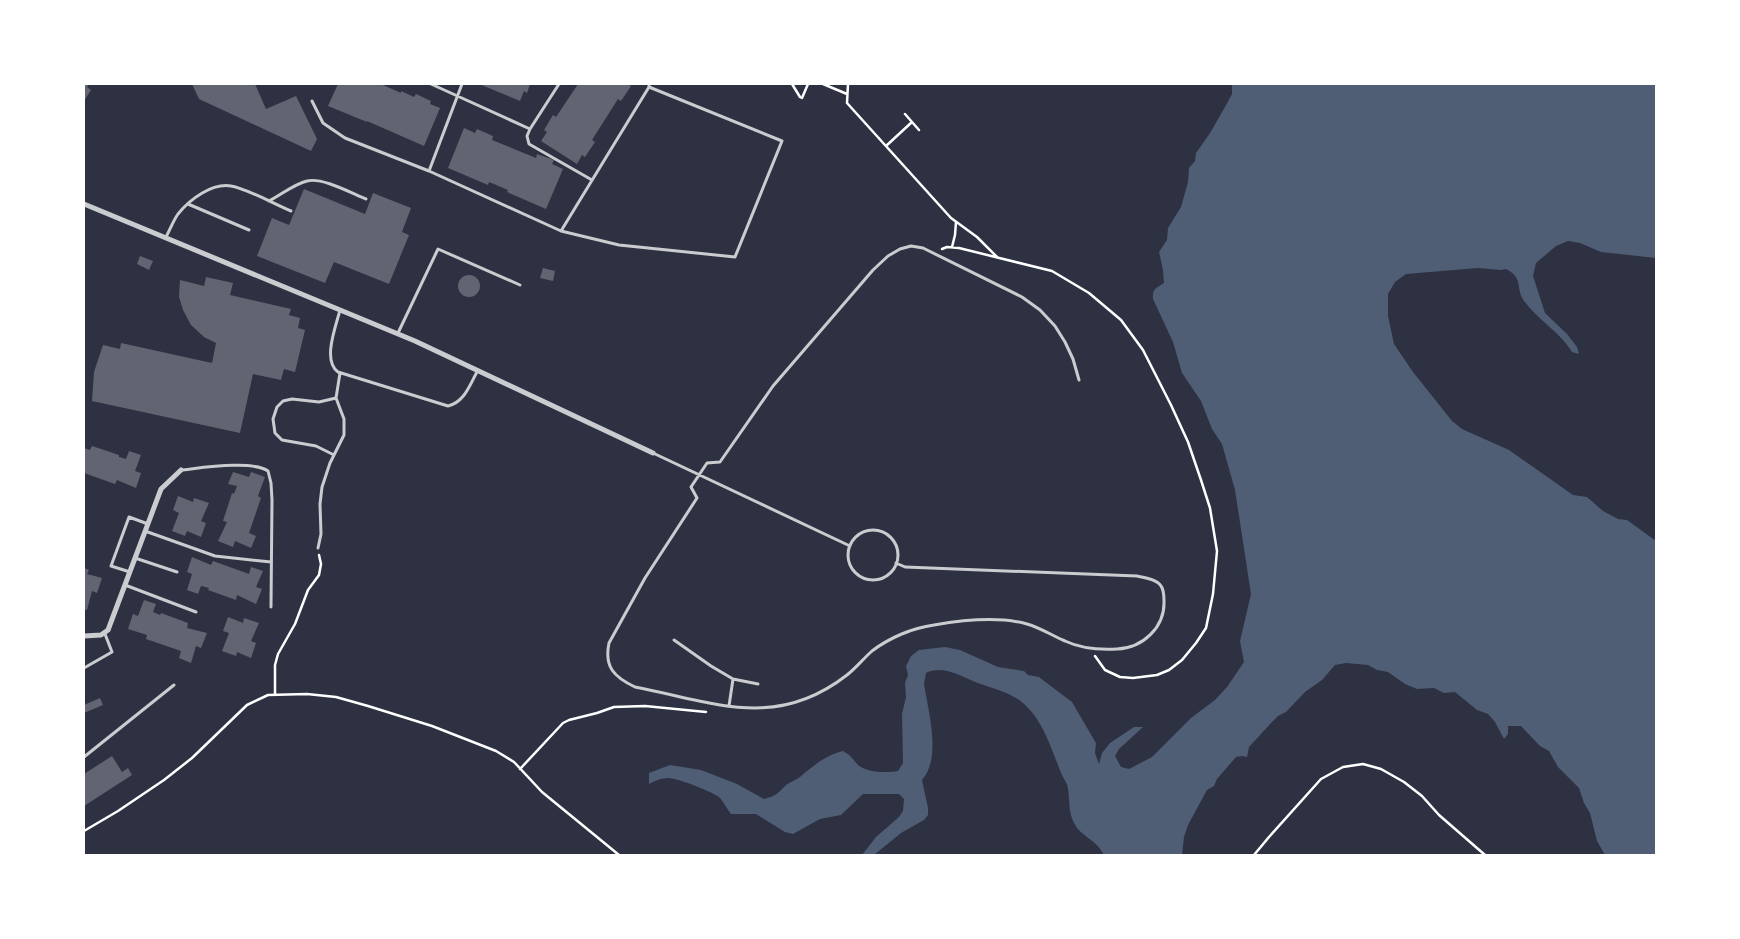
<svg xmlns="http://www.w3.org/2000/svg" width="1740" height="939" font-family="'Sofia Sans Condensed',sans-serif">
  <style>
    .water { fill: #4f5d75 }
    .building { fill: #626471 }
    .lines { fill: none; stroke-linecap: round; stroke-linejoin: round }
    .path { stroke: #fff; stroke-width: 2.5 }
    .service { stroke: #caccd0; stroke-width: 3 }
    .minor { stroke: #caccd0; stroke-width: 5 }
  </style>
  <rect width="100%" height="100%" fill="#2d3142"/>
  <path class="water" d="M 1232,84 L 1656,84 L 1656,258 L 1601,252 L 1580,243 L 1568,241 L 1556,246 L 1536,263 L 1533,276 L 1545,313 L 1567,334 L 1577,347 L 1579,354 L 1572,352 C 1560,332 1538,320 1524,301 C 1515,288 1524,278 1506,269 L 1501,270 L 1478,268 L 1406,274 L 1395,282 L 1388,294 L 1388,316 L 1394,344 L 1413,372 L 1452,421 L 1462,429 L 1509,450 L 1573,495 L 1587,497 L 1603,511 L 1618,519 L 1627,520 L 1656,541 L 1656,855 L 1605,855 L 1597,841 L 1590,813 L 1584,803 L 1579,788 L 1558,767 L 1549,751 L 1540,746 L 1521,726 L 1508,726 L 1508,734 L 1504,739 L 1495,722 L 1488,714 L 1477,710 L 1455,692 L 1444,693 L 1434,688 L 1417,689 L 1405,684 L 1388,672 L 1377,670 L 1368,665 L 1346,663 L 1335,665 L 1322,680 L 1305,692 L 1286,712 L 1278,716 L 1273,721 L 1249,747 L 1247,757 L 1242,756 L 1236,757 L 1217,779 L 1214,786 L 1207,790 L 1188,825 L 1184,837 L 1182,855 L 1104,855 C 1096,839 1080,836 1074,823 C 1068,811 1070,801 1068,789 C 1068,784 1064,780 1062,775 C 1051,749 1042,714 1016,698 C 1003,690 987,687 973,681 C 959,675 941,665 926,673 L 924,684 C 928,710 942,758 922,780 L 928,808 L 928,815 L 924,820 L 901,833 L 874,855 L 862,855 L 876,837 L 899,817 L 903,811 L 904,799 L 899,794 L 863,794 L 841,815 L 820,819 L 793,834 L 785,832 L 756,814 L 731,814 C 727,809 724,803 720,798 C 716,793 675,777 668,778 C 661,778 655,781 649,784 L 649,773 L 670,765 L 701,770 L 737,784 L 764,799 C 776,796 778,793 786,785 C 790,782 796,780 800,777 C 813,766 826,755 843,751 C 850,755 853,759 858,765 C 867,773 887,773 898,771 L 903,763 L 902,714 L 906,697 L 905,683 L 908,675 L 906,666 L 911,656 L 919,650 L 945,647 L 960,650 L 998,667 L 1024,671 L 1028,675 L 1039,677 L 1056,690 L 1072,702 L 1093,738 L 1096,743 L 1095,753 L 1099,764 L 1102,753 L 1110,743 L 1134,727 L 1143,727 L 1119,749 L 1115,756 L 1121,767 L 1129,769 L 1152,757 L 1191,718 L 1215,700 L 1227,687 L 1244,662 L 1240,641 L 1251,594 L 1235,490 L 1222,444 L 1212,429 L 1201,401 L 1182,373 L 1173,342 L 1153,299 C 1152,289 1156,288 1164,283 L 1163,270 L 1159,252 L 1167,240 L 1168,228 L 1181,207 L 1188,182 L 1189,168 L 1195,161 L 1196,153 L 1210,133 L 1225,107 L 1232,94 Z"/>
  <path class="building" d="M 84,84 L 89,84 L 87,87 L 91,90 L 84,101 Z
    M 192,84 L 255,84 L 266,109 L 296,96 L 317,139 L 311,151 L 199,99 Z
    M 338,84 L 383,84 L 383,85 L 401,93 L 401,91 L 414,97 L 416,94 L 431,101 L 430,104 L 440,108 L 424,146 L 367,121 L 367,122 L 328,106 Z
    M 479,84 L 530,84 L 527,93 L 524,91 L 520,101 Z
    M 578,84 L 627,84 L 631,86 L 621,101 L 618,99 L 592,140 L 595,142 L 585,157 L 582,155 L 577,164 L 541,141 L 547,132 L 544,130 L 553,115 L 556,117 Z
    M 464,128 L 475,133 L 477,129 L 493,136 L 492,140 L 536,158 L 537,154 L 554,160 L 552,164 L 563,169 L 546,209 L 507,192 L 508,190 L 489,182 L 488,185 L 448,168 Z
    M 304,189 L 365,214 L 373,193 L 411,208 L 402,232 L 409,235 L 389,284 L 334,262 L 325,283 L 257,256 L 272,218 L 289,225 Z
    M 140,256 L 153,261 L 149,270 L 137,264 Z
    M 543,268 L 555,271 L 553,281 L 540,278 Z
    M458 286a11 11 0 1 1 22 0a11 11 0 1 1-22 0Z
    M 206,277 L 233,283 L 230,295 L 291,309 L 289,315 L 300,318 L 298,328 L 305,330 L 295,372 L 284,369 L 281,380 L 253,374 L 240,433 L 92,401 L 94,372 L 103,345 L 120,349 L 121,343 L 212,363 L 216,343 L 204,337 L 191,325 L 183,310 L 179,297 L 180,280 L 204,286 Z
    M 92,446 L 119,455 L 119,457 L 126,459 L 129,451 L 141,455 L 135,471 L 141,473 L 136,488 L 117,480 L 115,484 L 84,473 L 84,448 L 90,450 Z
    M 233,472 L 249,477 L 251,472 L 265,477 L 258,496 L 261,498 L 249,533 L 256,536 L 251,548 L 235,541 L 233,547 L 218,541 L 227,522 L 223,521 L 232,493 L 234,494 L 237,486 L 228,484 Z
    M 178,496 L 193,502 L 194,498 L 209,503 L 201,521 L 206,523 L 201,537 L 187,531 L 185,536 L 172,531 L 179,513 L 173,510 Z
    M 192,557 L 211,565 L 213,561 L 249,574 L 251,567 L 263,571 L 256,587 L 262,589 L 256,604 L 237,595 L 236,600 L 208,590 L 209,588 L 201,586 L 198,594 L 187,590 L 192,574 L 187,572 Z
    M 84,568 L 89,570 L 87,574 L 102,578 L 97,593 L 92,591 L 87,610 L 84,609 Z
    M 144,600 L 156,604 L 153,612 L 160,615 L 161,613 L 188,623 L 187,628 L 207,633 L 201,648 L 196,646 L 191,663 L 179,658 L 181,651 L 146,639 L 147,635 L 128,629 L 133,614 L 138,616 Z
    M 228,617 L 243,623 L 244,618 L 259,623 L 251,641 L 256,643 L 251,658 L 237,652 L 236,656 L 222,651 L 229,633 L 223,631 Z
    M 100,698 L 103,705 L 84,713 L 84,705 Z
    M 112,756 L 122,772 L 128,768 L 132,775 L 84,806 L 84,774 Z"/>
  <g class="lines">
    <path class="path" d="M 792,84 L 800,97 L 802,98 L 808,84
      M 823,84 L 847,94
      M 848,84 L 847,103 L 951,218 L 977,237 L 997,257
      M 905,114 L 919,130
      M 886,146 L 912,122
      M 952,247 L 955,235 L 956,222
      M 942,249 L 947,247 L 959,248 L 1052,271 L 1089,293 L 1121,320 L 1143,350 L 1171,405 L 1188,442 L 1201,480 L 1210,508 L 1217,551 L 1213,594 L 1206,628 L 1196,643 L 1182,660 L 1169,670 L 1157,675 L 1133,678 L 1120,677 L 1105,670 L 1095,656
      M 275,694 L 275,665 L 278,654 L 295,624 L 308,590 L 319,575 L 321,564 L 319,555
      M 520,769 L 563,723 L 569,720 L 597,713 L 614,707 L 645,706 L 706,712
      M 84,831 L 118,811 L 164,780 L 192,758 L 247,705 L 268,695 L 307,694 L 336,697 L 368,706 L 432,726 L 496,751 L 514,762 L 542,792 L 619,855
      M 1254,855 L 1269,837 L 1321,779 L 1343,767 L 1363,764 L 1381,769 L 1404,782 L 1422,796 L 1439,815 L 1485,855"/>
    <path class="service" d="M 431,84 L 530,129
      M 462,84 L 429,171 L 561,231 L 619,245 L 735,257 L 782,141 L 649,87
      M 559,84 L 530,129 L 527,136 L 529,144 L 592,180
      M 312,101 L 323,123 L 345,138 L 429,171
      M 269,201 C 281,195 294,184 307,181 C 322,177 351,193 366,199
      M 188,204 L 249,230
      M 561,231 L 649,87 L 649,84
      M 166,237 C 170,230 173,221 178,214 C 190,199 212,183 231,186 C 248,189 274,204 291,211
      M 340,310 C 336,326 322,361 338,372 L 448,406 C 465,402 470,384 478,370
      M 398,333 L 438,249 L 520,285
      M 653,453 L 850,546
      M 334,455 L 316,446 L 282,440 L 275,433 L 273,419 L 277,407 L 283,401 L 292,399 L 319,402 L 336,398
      M 181,470 C 201,468 252,460 268,471 L 271,483 L 272,500 L 271,607
      M848 555a25 25 0 1 1 50 0a25 25 0 1 1-50 0Z
      M 145,531 L 215,556 L 271,562
      M 318,548 L 321,534 L 320,504 L 322,487 L 330,463 L 344,435 L 344,419 L 336,398 L 340,373
      M 135,558 L 177,572
      M 896,563 L 905,567 L 1137,576 C 1145,578 1156,579 1161,586 C 1164,590 1164,596 1164,601 C 1165,627 1143,648 1117,649 C 1099,650 1082,649 1065,641 C 1053,636 1041,628 1027,624 C 998,616 963,620 934,625 C 912,628 889,638 872,651 C 863,659 856,668 847,675 C 775,731 714,702 635,687 C 614,677 604,667 609,643 L 645,578 L 697,498 L 691,487 L 707,463 L 720,462 L 773,386 L 873,270 L 888,256 L 900,249 L 911,246 L 923,248 L 1022,297 L 1040,310 L 1055,326 L 1065,342 L 1073,359 L 1079,380
      M 130,572 L 111,566 L 129,517 L 148,524
      M 125,585 L 196,612
      M 674,640 L 711,666 L 733,679 L 758,684
      M 84,668 L 112,652 L 105,634
      M 729,706 L 733,679
      M 84,757 L 174,685"/>
    <path class="minor" d="M 84,204 L 415,341 L 653,453
      M 84,636 L 101,635 L 108,630 L 161,489 L 181,470"/>
  </g>
  <rect width="1740" height="939" fill="none" stroke="#ffffff" stroke-width="170"/>
</svg>
